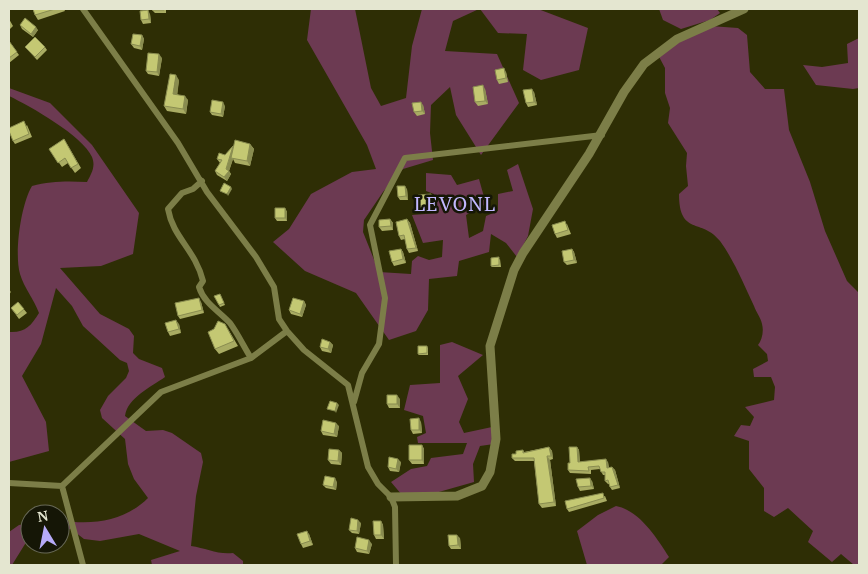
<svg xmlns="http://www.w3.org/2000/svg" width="868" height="574" font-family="'PT Serif',serif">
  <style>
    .green { fill: #6c3a52 }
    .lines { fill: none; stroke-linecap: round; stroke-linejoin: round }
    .minor { stroke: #7c7e48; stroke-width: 6 }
    .tertiary { stroke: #7c7e48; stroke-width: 9 }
    .wall { fill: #a9ac63 }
    .shaded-wall { fill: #898c50 }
    .building { fill: #c4c873; stroke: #898c50 }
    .labels { text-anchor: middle; stroke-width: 5; stroke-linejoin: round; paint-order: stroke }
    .quarter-label { font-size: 20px; letter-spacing: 1px; fill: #c2b8ff; stroke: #151606 }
  </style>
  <rect width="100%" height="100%" fill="#2e2e05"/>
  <path class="green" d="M 311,9 L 355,9 L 371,88 L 381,106 L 406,98 L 412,46 L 422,9 L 479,9 L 453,21 L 445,51 L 497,54 L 519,103 L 481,155 L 456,115 L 450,87 L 431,105 L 430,133 L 433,160 L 403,169 L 383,192 L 364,220 L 363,232 L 379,272 L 411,274 L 412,261 L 418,256 L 429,260 L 442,257 L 443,240 L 423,243 L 412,215 L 438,213 L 434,194 L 426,191 L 426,173 L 451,175 L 457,185 L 479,179 L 486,204 L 466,215 L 469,238 L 483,231 L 486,216 L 498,211 L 498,194 L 513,191 L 507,170 L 518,164 L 533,209 L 528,236 L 517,257 L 506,243 L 491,234 L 489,252 L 459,261 L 457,276 L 429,279 L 428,310 L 416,331 L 389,340 L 356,293 L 305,271 L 273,242 L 289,229 L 311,194 L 352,172 L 376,169 L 367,145 L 307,40 Z
    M 480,9 L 538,9 L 588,28 L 579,70 L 541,80 L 523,70 L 527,34 L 498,33 Z
    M 659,9 L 717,9 L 720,13 L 710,20 L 681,29 L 663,20 Z
    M 710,26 L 738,28 L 747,35 L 750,72 L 765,89 L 784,89 L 789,130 L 810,182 L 825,231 L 847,281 L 859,293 L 859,565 L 854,565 L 841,554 L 832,562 L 808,542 L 813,531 L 788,508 L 774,517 L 764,511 L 764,488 L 749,469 L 749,441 L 734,436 L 741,425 L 750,426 L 754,417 L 745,407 L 774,400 L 775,387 L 771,377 L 754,377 L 753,369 L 768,361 L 767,354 L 758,345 C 762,340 764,331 762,324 C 761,318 756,312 754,306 C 744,285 734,260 720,241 C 702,218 679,236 679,194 L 688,186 L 686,166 L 687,153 L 668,123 L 670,108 L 665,93 L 665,68 L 657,53 Z
    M 859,38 L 859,88 L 853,89 L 816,85 L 803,65 L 822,67 L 848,63 L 847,44 Z
    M 9,88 L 50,103 L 92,145 L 139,213 L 133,254 L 101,266 L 60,268 L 100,314 L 129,329 L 134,336 L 133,353 L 139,359 L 162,368 L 165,377 C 151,387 127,398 125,416 L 146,431 L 163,430 L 172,433 L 201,453 L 203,462 L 196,496 L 191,546 C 206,548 218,555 233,553 L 243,561 L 243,565 L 152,565 L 151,560 L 180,551 L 139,534 L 100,541 L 84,539 L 71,529 L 60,530 L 60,520 C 91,526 125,521 148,498 L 134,479 L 128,464 L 125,439 L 102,418 L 100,410 L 108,396 L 126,378 L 129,371 L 127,363 L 120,360 L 83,326 L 72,306 L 56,288 L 41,344 L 22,376 L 46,422 L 49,451 L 9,462 L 9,332 C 25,333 31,326 39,313 C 34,299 24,288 20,274 C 14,253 21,204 32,186 C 51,181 67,181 87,182 C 91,174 96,167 92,157 C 83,136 30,106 9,96 Z
    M 452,342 L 483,355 L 458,376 L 468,399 L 459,422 L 464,433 L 492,427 L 494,444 L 480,446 L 473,464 L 474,482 L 407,501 L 391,482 L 411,469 L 427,466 L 431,458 L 463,454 L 467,443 L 418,443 L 417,437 L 426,433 L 423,416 L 404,410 L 410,385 L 440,383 L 440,345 Z
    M 616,506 C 639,510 657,538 669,557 L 661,565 L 587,565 L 577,531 L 598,515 Z
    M 30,523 L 30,536 L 12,565 L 9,565 L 9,532 L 19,525 Z"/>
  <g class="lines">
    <path class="minor" d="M 83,9 L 178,143 L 207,192 L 256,257 L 274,287 L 279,319 L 287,331 L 304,350 L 348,385 L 368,467 L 378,484 L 391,497 L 395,507 L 396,565
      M 202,181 L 193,189 L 182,193 L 168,209 C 173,238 195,249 203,281 L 199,287 C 204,303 219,311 230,323 C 238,334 244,347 251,358
      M 354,402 L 362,373 L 379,344 L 385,298 L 370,225 L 405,158 L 602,135
      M 9,483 L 62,486 L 83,565
      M 62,486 L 161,392 L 251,358 L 287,331"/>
    <path class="tertiary" d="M 391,497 L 457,496 L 482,486 L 490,472 L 496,439 L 490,346 L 514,270 L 523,253 L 589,154 L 624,92 L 644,64 L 677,39 L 744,9"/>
  </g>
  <path class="wall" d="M 33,9 L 64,9 L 65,11 L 38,20 L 35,15 Z
    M 166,9 L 166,13 L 155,13 L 152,10 Z
    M 150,14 L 151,23 L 143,24 L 141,20 Z
    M 9,19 L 13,26 L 9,30 Z
    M 20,25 L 38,30 L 33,37 L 22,29 Z
    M 142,35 L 144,39 L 142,50 L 134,48 L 131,44 Z
    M 9,41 L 19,55 L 9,63 Z
    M 25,47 L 45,47 L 47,50 L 37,60 Z
    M 162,58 L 159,76 L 148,74 L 146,71 Z
    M 506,72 L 508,82 L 499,84 L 497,80 Z
    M 179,80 L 177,94 L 188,100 L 186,114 L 167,111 L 164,106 Z
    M 485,89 L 488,104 L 478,106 L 475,102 Z
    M 534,92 L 537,105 L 528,107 L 526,103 Z
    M 423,105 L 425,114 L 417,116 L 414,112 Z
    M 225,106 L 223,117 L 212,115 L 210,112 Z
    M 27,125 L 32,137 L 15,144 L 13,141 Z
    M 64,139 L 81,168 L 75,173 L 68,163 L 62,167 L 49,149 Z
    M 250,144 L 254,149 L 250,166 L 235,163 L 233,159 L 229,171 L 231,174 L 227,181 L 217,175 L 215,171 L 220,163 L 217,159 L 225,155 L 233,146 L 234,147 Z
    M 407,189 L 408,200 L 400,200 L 398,197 Z
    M 433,197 L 434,209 L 422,210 L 419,206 Z
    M 285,208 L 287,212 L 287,221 L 277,221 L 275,218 Z
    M 390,219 L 393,223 L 393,230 L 382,231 L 379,227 Z
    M 407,219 L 410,223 L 418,251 L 409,253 L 407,249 L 405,239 L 401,240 L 399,236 Z
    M 567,224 L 571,234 L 557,238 L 555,234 Z
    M 401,249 L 403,252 L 406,263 L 394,266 L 392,262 Z
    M 572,249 L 574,252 L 577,263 L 567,265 L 564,262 Z
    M 500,259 L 501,267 L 492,267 L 491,266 Z
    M 220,294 L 225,305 L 220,307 L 219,305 Z
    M 304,301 L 306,305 L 302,317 L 291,314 L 289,310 Z
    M 18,302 L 27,313 L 19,319 L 11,308 Z
    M 201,302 L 204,313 L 180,319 L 178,316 Z
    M 179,324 L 181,333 L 170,336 L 168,332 Z
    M 228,329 L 238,346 L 219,354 L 215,349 Z
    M 330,342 L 333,345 L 331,353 L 322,351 L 320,347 Z
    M 427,346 L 428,348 L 428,355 L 419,355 L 418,354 Z
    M 400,399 L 400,408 L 389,408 L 387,404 Z
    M 421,422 L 422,433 L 413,434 L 411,430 Z
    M 339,426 L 337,437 L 323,435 L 321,431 Z
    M 422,445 L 424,449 L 424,464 L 412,464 L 409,460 Z
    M 549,447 L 552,451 L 553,459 L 550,460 L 556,506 L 542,508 L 539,504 L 534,461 L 515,461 L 512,458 L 516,454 L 523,450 L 524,452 Z
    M 577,447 L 579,450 L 580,462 L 608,462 L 609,468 L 612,467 L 615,470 L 620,488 L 612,490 L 610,487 L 609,484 L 608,484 L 605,481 L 605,475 L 603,475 L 600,469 L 591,470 L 591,474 L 570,473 L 568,470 Z
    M 339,450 L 342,453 L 341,465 L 331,464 L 328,460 Z
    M 401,462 L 399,472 L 390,471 L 388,467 Z
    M 592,481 L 594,489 L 580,491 L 578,487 Z
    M 337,482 L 336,490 L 326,488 L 323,485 Z
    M 605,496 L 607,501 L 569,512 L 567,509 Z
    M 381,521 L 383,525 L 384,539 L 376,539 L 374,535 Z
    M 361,523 L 359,534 L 352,533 L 349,530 Z
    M 309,534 L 313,545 L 303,548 L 301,544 Z
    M 460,538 L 461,549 L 451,549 L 449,546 Z
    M 372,544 L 369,554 L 357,552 L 355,548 Z"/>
  <path class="shaded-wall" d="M 148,10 L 150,14 L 151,23 L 149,19 Z
    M 36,27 L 38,30 L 33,37 L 31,34 Z
    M 142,35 L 144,39 L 142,50 L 140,46 Z
    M 159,54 L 162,58 L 159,76 L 157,72 Z
    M 504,68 L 506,72 L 508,82 L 506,78 Z
    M 176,75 L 179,80 L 177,98 L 173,94 Z
    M 483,85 L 485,89 L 488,104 L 485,101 Z
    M 532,89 L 534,92 L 537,105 L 534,102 Z
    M 185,96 L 188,100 L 186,114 L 183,109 Z
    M 223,102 L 225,106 L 223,117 L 221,114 Z
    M 421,102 L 423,105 L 425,114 L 422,111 Z
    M 250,144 L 254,149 L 250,166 L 247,161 Z
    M 233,146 L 235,149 L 231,158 L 233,159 L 229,171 L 231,174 L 227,181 L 224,177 Z
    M 405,186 L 407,189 L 408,200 L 406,196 Z
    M 231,187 L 232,189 L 228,196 L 227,194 Z
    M 431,194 L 433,197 L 434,209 L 432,205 Z
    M 285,208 L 287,212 L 287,221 L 285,218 Z
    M 390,219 L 393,223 L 393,230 L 391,226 Z
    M 407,219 L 410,223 L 418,251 L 416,248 Z
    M 401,249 L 403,252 L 406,263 L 403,259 Z
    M 572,249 L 574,252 L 577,263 L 574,260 Z
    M 9,289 L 11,292 L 9,295 Z
    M 199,298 L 201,302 L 204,313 L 202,310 Z
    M 304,301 L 306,305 L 302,317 L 300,314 Z
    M 176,320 L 179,324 L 181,333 L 179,329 Z
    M 330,342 L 333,345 L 331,353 L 328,349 Z
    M 397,395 L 400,399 L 400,408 L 397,404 Z
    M 337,403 L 339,405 L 336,413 L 335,411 Z
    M 419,418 L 421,422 L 422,433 L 419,430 Z
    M 336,423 L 339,426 L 337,437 L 334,434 Z
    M 422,445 L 424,449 L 424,464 L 422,460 Z
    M 549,447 L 552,451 L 553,459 L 551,456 Z
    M 577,447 L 579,450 L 580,465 L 578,462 Z
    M 339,450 L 342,453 L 341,465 L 338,461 Z
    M 547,456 L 550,460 L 556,506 L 554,502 Z
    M 398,459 L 401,462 L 399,472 L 396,469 Z
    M 606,459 L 608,462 L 609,471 L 607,468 Z
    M 612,467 L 615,470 L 620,488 L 618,485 Z
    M 335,478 L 337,482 L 336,490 L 333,487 Z
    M 590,478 L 592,481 L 594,489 L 591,486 Z
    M 358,520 L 361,523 L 359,534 L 357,531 Z
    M 381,521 L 383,525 L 384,539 L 381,535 Z
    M 307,531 L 309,534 L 313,545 L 310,541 Z
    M 457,535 L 460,538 L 461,549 L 458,545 Z
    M 369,540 L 372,544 L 369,554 L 367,551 Z"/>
  <path class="building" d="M 33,9 L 55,9 L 35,15 Z
    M 152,9 L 164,9 L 164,10 L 152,10 Z
    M 148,10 L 149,19 L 141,20 L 140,11 Z
    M 25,18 L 36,27 L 31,34 L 20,25 Z
    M 133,34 L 142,35 L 140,46 L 131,44 Z
    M 35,37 L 45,47 L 35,57 L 25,47 Z
    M 9,41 L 17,52 L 9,58 Z
    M 148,53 L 159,54 L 157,72 L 146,71 Z
    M 504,68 L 506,78 L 497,80 L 495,70 Z
    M 170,74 L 176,75 L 173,94 L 185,96 L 183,109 L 164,106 Z
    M 483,85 L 485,101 L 475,102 L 473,87 Z
    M 532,89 L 534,102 L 526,103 L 523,90 Z
    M 212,100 L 223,102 L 221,114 L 210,112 Z
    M 421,102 L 422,111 L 414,112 L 412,103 Z
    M 24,121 L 29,134 L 13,141 L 9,131 L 9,128 Z
    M 64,139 L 78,164 L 71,168 L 65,158 L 58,163 L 49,149 Z
    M 235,140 L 250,144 L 247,161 L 231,158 Z
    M 233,146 L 226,169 L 229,171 L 224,177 L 215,171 L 222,160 L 217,159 L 219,153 L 225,155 Z
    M 224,183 L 231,187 L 227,194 L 220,191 Z
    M 397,186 L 405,186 L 406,196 L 398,197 Z
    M 431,194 L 432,205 L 419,206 L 418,195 Z
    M 275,208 L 285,208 L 285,218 L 275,218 Z
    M 390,219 L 391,226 L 379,227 L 379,220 Z
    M 407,219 L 416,248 L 407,249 L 404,235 L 399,236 L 396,222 Z
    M 565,221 L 568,230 L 555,234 L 552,225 Z
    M 401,249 L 403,259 L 392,262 L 389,251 Z
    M 572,249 L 574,260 L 564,262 L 562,251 Z
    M 499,257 L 499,265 L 491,266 L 491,258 Z
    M 220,294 L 224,303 L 219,305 L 214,296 Z
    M 199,298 L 202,310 L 178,316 L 175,303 Z
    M 293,298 L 304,301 L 300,314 L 289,310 Z
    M 18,302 L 24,309 L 17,315 L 11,308 Z
    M 176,320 L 179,329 L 168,332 L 165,323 Z
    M 218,321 L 225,324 L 234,341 L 215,349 L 208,332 L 214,329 Z
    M 322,339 L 330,342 L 328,349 L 320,347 Z
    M 418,346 L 427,346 L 427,353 L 418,354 Z
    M 387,395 L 397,395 L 397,404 L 387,404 Z
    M 330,401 L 337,403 L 335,411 L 327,409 Z
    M 419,418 L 419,430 L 411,430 L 410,419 Z
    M 323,420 L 336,423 L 334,434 L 321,431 Z
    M 409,445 L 422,445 L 422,460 L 409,460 Z
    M 549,447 L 551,456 L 547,456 L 554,502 L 539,504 L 534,458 L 512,458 L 512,454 L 516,454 L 516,451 L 523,450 L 523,453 Z
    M 569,447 L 577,447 L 578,462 L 606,459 L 607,468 L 612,467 L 618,485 L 610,487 L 608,480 L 605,481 L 605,472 L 601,472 L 599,466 L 588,467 L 589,471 L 568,470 L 568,463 L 570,463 Z
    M 329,449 L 339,450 L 338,461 L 328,460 Z
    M 389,457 L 398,459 L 396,469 L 388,467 Z
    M 325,476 L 335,478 L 333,487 L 323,485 Z
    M 590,478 L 591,486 L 578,487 L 576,479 Z
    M 603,493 L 604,498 L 567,509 L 565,501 Z
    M 351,518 L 358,520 L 357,531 L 349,530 Z
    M 373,521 L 381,521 L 381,535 L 374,535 Z
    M 307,531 L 310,541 L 301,544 L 297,534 Z
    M 448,535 L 457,535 L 458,545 L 449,546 Z
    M 357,537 L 369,540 L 367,551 L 355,548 Z"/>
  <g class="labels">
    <g class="quarter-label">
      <text x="455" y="211">LEVONL</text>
    </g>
  </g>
  <rect width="868" height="574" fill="none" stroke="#e4e6d0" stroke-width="20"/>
  <g transform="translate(45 529) rotate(350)"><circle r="24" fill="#151606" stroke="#686957"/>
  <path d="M0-4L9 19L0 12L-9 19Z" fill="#b7abf8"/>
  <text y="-8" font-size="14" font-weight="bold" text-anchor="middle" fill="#e4e6d0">N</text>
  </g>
</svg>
